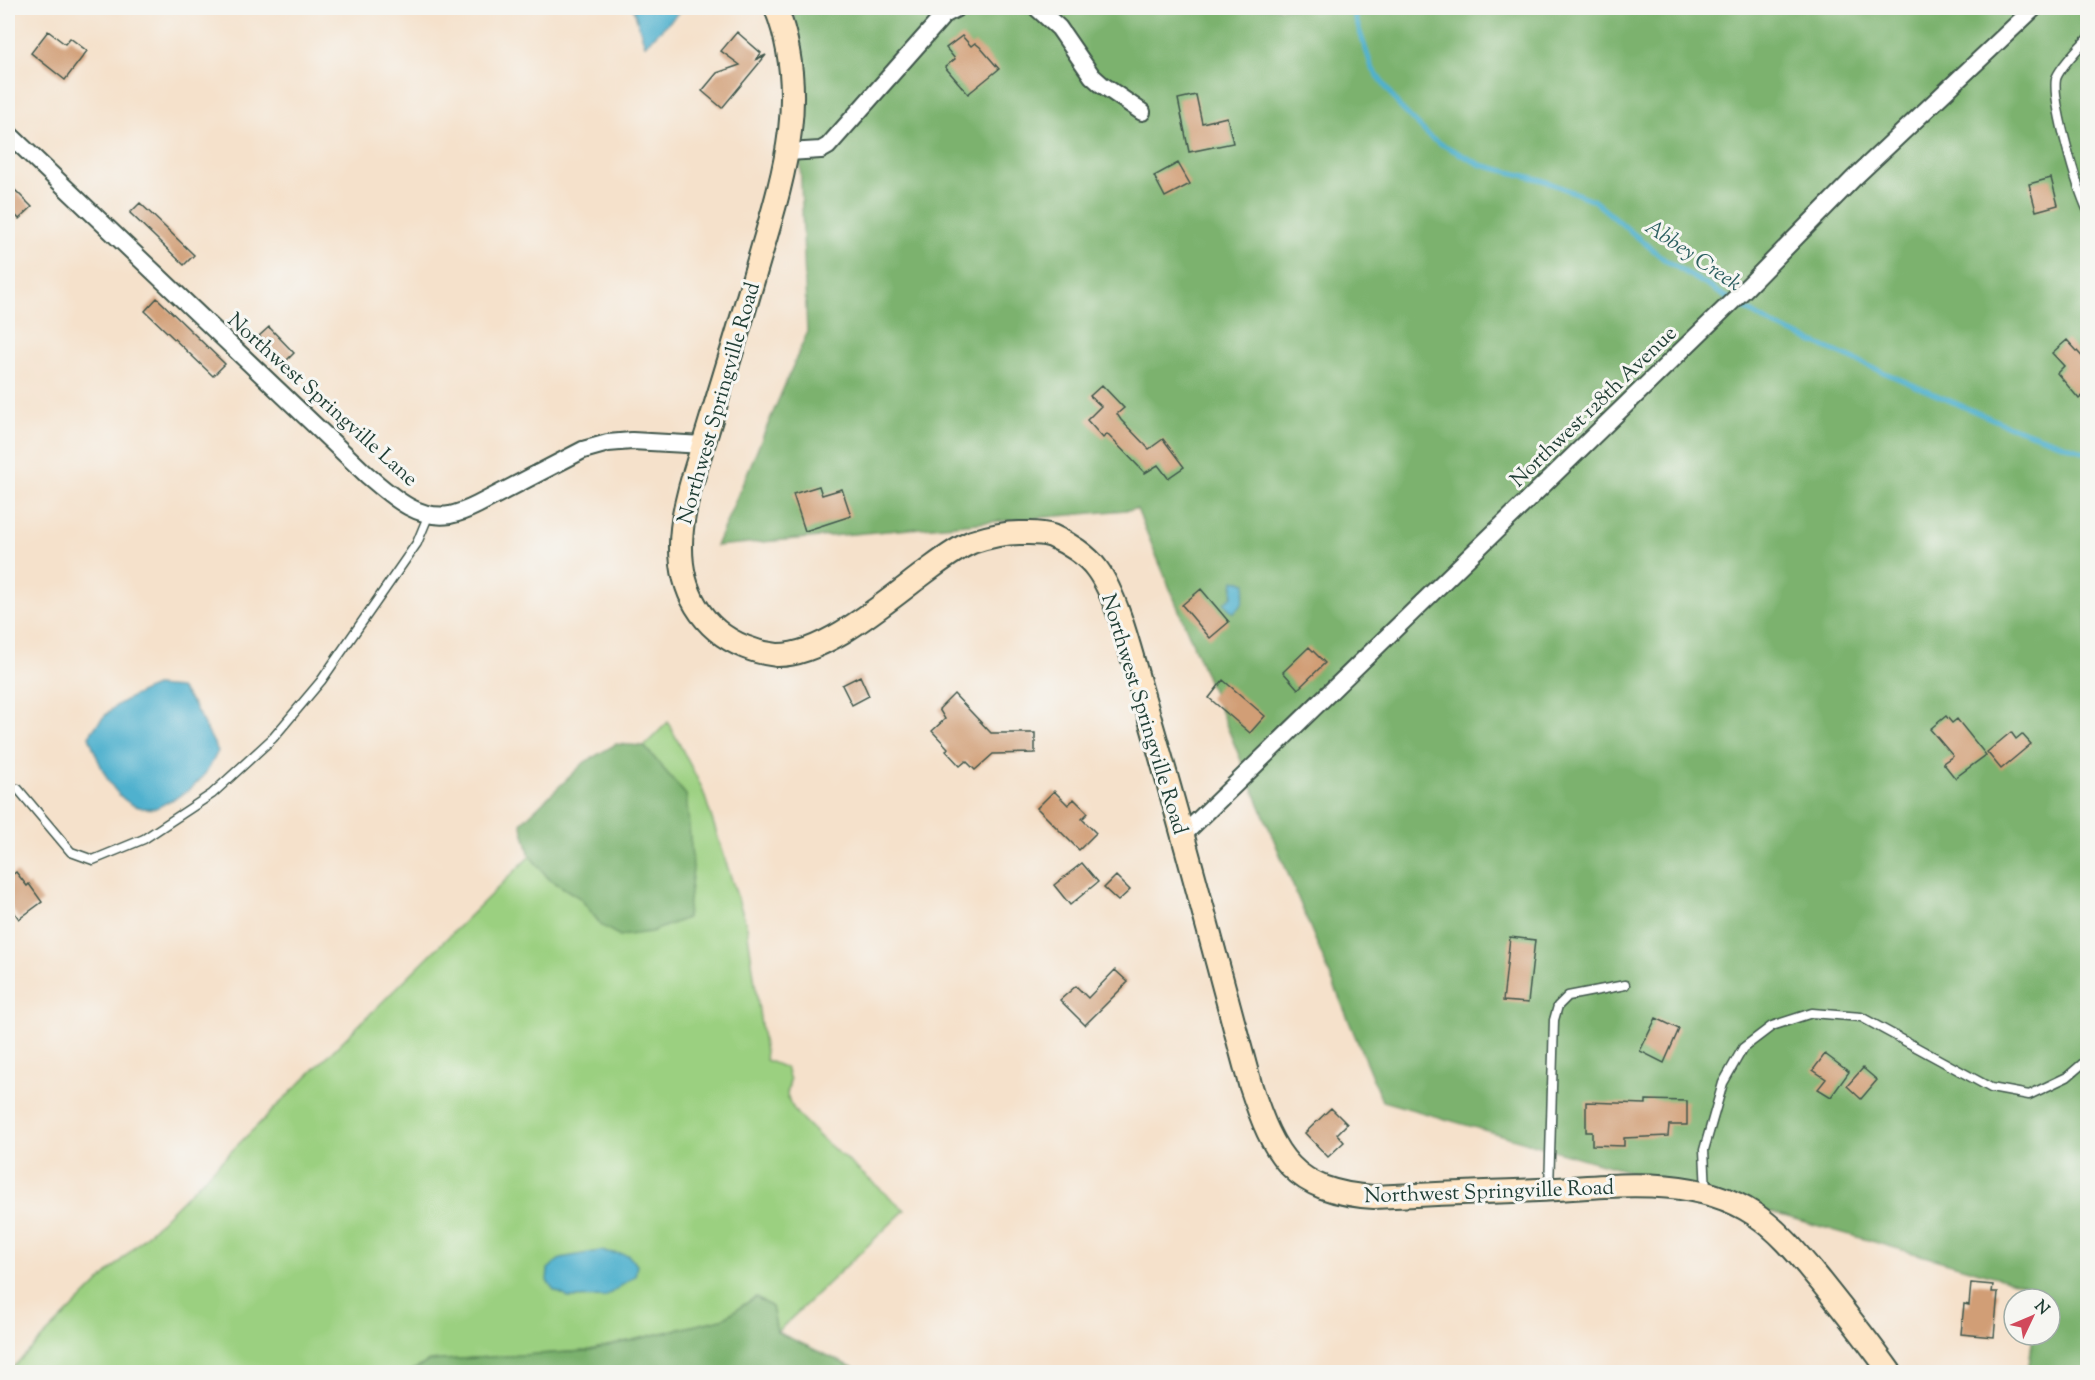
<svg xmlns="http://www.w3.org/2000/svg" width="2095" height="1380" font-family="'Sorts Mill Goudy',serif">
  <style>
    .green { fill: #9bd080; stroke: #5d865a; stroke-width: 1.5 }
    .forest { fill: #7cb26e; stroke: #4e7851; stroke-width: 1.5 }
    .water { fill: #4fb1ce; stroke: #377781; stroke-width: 1.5 }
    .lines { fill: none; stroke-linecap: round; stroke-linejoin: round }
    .stream { stroke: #4fb1ce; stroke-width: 5 }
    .building { fill: #d19e76 }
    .lane-casing { stroke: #3f564b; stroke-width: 11 }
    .street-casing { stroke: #3f564b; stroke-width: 20 }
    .secondary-casing { stroke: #3f564b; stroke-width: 26 }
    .lane { stroke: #fff; stroke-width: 8 }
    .street { stroke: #fff; stroke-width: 16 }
    .secondary { stroke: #fee5c5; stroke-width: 22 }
    .labels { text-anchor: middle; stroke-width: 6; stroke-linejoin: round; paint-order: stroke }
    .street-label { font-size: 21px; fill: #1f3d34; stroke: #f6f6f2 }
    .water-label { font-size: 22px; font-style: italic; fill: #2d6062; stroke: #f6f6f2 }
  </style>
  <rect width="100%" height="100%" fill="#f6f6f2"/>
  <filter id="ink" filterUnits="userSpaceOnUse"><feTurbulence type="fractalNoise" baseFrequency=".0167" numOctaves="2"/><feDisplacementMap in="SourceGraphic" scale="12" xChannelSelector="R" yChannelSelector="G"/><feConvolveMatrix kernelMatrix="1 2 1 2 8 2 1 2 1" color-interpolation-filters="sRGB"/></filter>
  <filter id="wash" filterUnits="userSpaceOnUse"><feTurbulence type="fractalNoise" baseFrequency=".008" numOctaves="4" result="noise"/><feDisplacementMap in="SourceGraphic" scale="24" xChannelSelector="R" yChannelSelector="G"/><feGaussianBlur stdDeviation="1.35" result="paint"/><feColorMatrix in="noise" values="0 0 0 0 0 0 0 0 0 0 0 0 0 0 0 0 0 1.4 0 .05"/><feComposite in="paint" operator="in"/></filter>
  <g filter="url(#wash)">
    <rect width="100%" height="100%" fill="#f5e1cb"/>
    <path class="green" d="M 668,722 L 702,788 L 747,927 L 766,1060 L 786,1068 L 790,1080 L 787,1094 L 790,1103 L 797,1114 L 821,1138 L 905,1210 L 777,1332 L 772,1307 L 756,1297 L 722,1319 L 586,1351 L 429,1361 L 410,1372 L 232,1372 L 196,1367 L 187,1372 L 8,1372 L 530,856 L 549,879 L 580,898 L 602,926 L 686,795 L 644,746 Z"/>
    <path class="forest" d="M 794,8 L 2087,8 L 2087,1372 L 2028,1372 L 2033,1335 L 2050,1335 L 2050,1299 L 2038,1299 L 2039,1289 L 1382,1101 L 1137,509 L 716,546 L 807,333 Z
      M 616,744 L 644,746 L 686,795 L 693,868 L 687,918 L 651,932 L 620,936 L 602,926 L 580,898 L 549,879 L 530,856 L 521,823 L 585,762 Z
      M 756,1297 L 772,1307 L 777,1332 L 863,1372 L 410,1372 L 429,1361 L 586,1351 L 722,1319 Z"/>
    <path class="water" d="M 633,8 L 684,8 L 645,45 Z
      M 1234,580 L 1246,583 L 1242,604 L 1233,613 L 1224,603 L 1232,596 Z
      M 155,686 L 180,688 L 193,704 L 218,751 C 206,776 197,787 172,800 C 166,802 160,807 155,808 C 116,814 99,764 89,736 C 108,706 124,700 155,686 Z
      M 600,1251 L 628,1255 L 637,1265 L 635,1276 L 605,1297 L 569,1298 L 554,1290 L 547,1281 L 548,1269 L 561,1258 Z"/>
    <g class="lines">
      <path class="stream" d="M 1352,8 L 1372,68 L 1400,107 L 1432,139 L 1481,165 L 1542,180 L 1593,200 L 1665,260 L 1769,323 L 2004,424 L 2088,453"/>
    </g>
    <g id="blocks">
      <path class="building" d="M 48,31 L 65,44 L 70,38 L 87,51 L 65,80 L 31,53 Z
        M 737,32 L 761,53 L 757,59 L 766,55 L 722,108 L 702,91 L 717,73 L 740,65 L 721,51 Z
        M 962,36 L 971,46 L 975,43 L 980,47 L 999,69 L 968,94 L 945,67 L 955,59 L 946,48 Z
        M 1196,95 L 1202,123 L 1227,117 L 1233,143 L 1189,152 L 1178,99 Z
        M 1178,163 L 1190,184 L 1165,197 L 1154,176 Z
        M 2051,178 L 2058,205 L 2036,211 L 2029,184 Z
        M 15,190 L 32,207 L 19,219 L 8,207 L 8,197 Z
        M 140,203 L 194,255 L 184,265 L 130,213 Z
        M 157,298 L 225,364 L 213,376 L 145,311 Z
        M 269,327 L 294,353 L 284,363 L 259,336 Z
        M 2067,340 L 2088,363 L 2088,391 L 2079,399 L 2057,373 L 2064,366 L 2052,353 Z
        M 1102,385 L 1124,408 L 1117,414 L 1121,420 L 1149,449 L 1163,439 L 1184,467 L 1168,478 L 1158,465 L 1145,473 L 1107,434 L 1103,438 L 1087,420 L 1101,406 L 1090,396 Z
        M 819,486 L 822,495 L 842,489 L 851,516 L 805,531 L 793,494 Z
        M 1201,589 L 1229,622 L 1210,638 L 1182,605 Z
        M 1309,647 L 1325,663 L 1298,689 L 1283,672 Z
        M 860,676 L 869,696 L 852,705 L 842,685 Z
        M 1223,680 L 1265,716 L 1250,733 L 1209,698 Z
        M 954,694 L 991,733 L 1035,733 L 1035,753 L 993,754 L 975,770 L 966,761 L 960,766 L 946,751 L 948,748 L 932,731 L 945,719 L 939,709 Z
        M 1946,716 L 1952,723 L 1957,719 L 1986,755 L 1955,778 L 1943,763 L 1953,756 L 1930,729 Z
        M 2011,732 L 2016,739 L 2022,734 L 2031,744 L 2001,769 L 1987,752 Z
        M 1054,791 L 1068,805 L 1074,799 L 1088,813 L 1082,819 L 1096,833 L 1079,850 L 1037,808 Z
        M 1082,863 L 1098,882 L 1070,905 L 1054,885 Z
        M 16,872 L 27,886 L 29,884 L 42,902 L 19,919 L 8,903 L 8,878 Z
        M 1116,876 L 1130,890 L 1118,901 L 1104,888 Z
        M 1510,937 L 1535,940 L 1528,1003 L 1503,1001 Z
        M 1115,970 L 1128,982 L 1085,1025 L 1060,1000 L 1076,986 L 1088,998 Z
        M 1656,1018 L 1679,1029 L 1664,1063 L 1640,1051 Z
        M 1825,1054 L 1849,1072 L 1831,1097 L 1818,1089 L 1826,1079 L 1813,1070 Z
        M 1863,1068 L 1877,1080 L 1861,1099 L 1847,1086 Z
        M 1646,1100 L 1687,1101 L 1687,1125 L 1669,1125 L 1668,1136 L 1624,1138 L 1624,1146 L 1592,1145 L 1592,1132 L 1586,1132 L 1586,1102 L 1646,1104 Z
        M 1331,1108 L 1347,1124 L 1337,1134 L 1344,1142 L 1328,1157 L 1305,1133 Z
        M 1971,1283 L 1993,1285 L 1992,1292 L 1998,1292 L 1994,1337 L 1961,1334 L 1964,1304 L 1969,1305 Z"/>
    </g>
  </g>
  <g filter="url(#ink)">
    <use href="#blocks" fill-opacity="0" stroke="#3f564b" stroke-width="1.5"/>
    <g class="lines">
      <g class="lane-casing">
        <path id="lane" d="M 2088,38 C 2080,46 2058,70 2056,79 C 2052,103 2077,188 2088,211
          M 18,789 L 71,852 L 93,860 L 144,839 L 212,794 L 273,738 L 321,681 L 417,543 L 429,514
          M 1549,1189 L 1554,1020 L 1558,1006 L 1568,996 L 1625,985
          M 1706,1192 L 1704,1150 L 1723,1083 L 1743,1048 L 1772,1026 L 1812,1013 L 1861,1017 L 1991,1088 L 2029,1095 L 2067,1077 L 2088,1059"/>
      </g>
      <g class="street-casing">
        <path id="street" d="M 1037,8 L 1059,28 L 1092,76 L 1101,84 L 1142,112
          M 8,133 L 367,475 C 391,495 416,520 450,515 C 459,513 469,509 477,505 L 583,450 L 608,443 L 632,441 L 704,445
          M 788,152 L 821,150 L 828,146 L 944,15 L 957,8
          M 1182,836 L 1748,286 L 1854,178 L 2034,8"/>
      </g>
      <g class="secondary-casing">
        <path id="secondary" d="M 776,8 C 811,98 782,181 756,270 C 741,322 725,374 709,426 C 692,483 663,550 696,606 C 708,626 725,639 745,647 C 755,651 766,654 777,655 C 826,656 892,596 931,568 C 943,559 958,548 972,542 C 987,537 1004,533 1020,533 C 1031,533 1041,532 1052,536 C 1068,543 1087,555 1097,569 C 1119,599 1133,663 1144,699 C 1182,827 1215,956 1250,1084 C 1274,1157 1293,1192 1374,1197 C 1429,1194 1483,1192 1538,1190 C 1608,1187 1692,1173 1754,1214 C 1781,1232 1801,1258 1821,1282 C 1845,1312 1868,1341 1890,1372"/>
      </g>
      <use href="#lane" class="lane"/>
      <use href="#street" class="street"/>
      <use href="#secondary" class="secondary"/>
    </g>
  </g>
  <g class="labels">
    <g class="street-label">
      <text transform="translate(323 399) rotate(42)" y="7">Northwest Springville Lane</text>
      <text transform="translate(718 403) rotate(-74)" y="7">Northwest Springville Road</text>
      <text transform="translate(1593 406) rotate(-44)" y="7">Northwest 128th Avenue</text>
      <text transform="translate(1145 714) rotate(73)" y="7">Northwest Springville Road</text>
      <text transform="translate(1489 1191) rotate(-2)" y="7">Northwest Springville Road</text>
    </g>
    <g class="water-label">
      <text transform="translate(1694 254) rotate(34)" y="8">Abbey Creek</text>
    </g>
  </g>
  <rect width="2095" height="1380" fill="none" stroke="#f6f6f2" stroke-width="30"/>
  <g transform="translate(2032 1317) rotate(46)"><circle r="28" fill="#f6f6f2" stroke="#a0aca6" stroke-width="1.5"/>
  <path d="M0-4.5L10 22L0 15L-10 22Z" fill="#d1495b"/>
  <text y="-9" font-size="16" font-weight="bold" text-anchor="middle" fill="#1f3d34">N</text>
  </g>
</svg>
